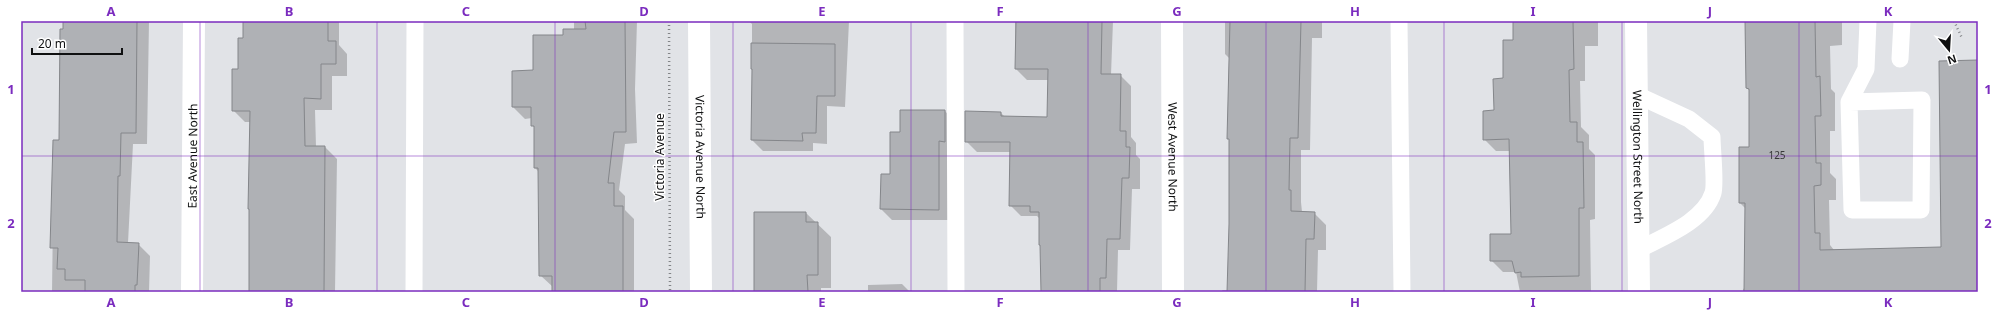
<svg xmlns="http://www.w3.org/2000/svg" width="1999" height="313" font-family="'Noto Sans',sans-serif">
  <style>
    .shadow { fill: #0003 }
    .building { fill: #afb1b5; stroke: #84868a }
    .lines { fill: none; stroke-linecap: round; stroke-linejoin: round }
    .path { stroke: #838588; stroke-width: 2.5; stroke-dasharray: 1 3; stroke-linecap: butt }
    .lane { stroke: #fff; stroke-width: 17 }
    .street { stroke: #fff; stroke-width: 22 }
    .secondary { stroke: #fff; stroke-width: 22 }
    .grid { fill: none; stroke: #7b2cbf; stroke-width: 1; stroke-opacity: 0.55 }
    .labels { text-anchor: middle; stroke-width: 3; stroke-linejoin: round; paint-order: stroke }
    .number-label { font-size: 10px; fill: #37383a }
    .street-label { font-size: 12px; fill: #0f1011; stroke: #fff }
    .neatline { fill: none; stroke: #7b2cbf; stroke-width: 1.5 }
    .grid-label { font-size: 13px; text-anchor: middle; font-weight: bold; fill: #7b2cbf }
  </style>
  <rect width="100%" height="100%" fill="#e1e3e7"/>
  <path class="shadow" d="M 64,21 L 149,21 L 147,144 L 133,144 L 128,243 L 138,244 L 150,256 L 149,292 L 52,292 L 54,141 L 60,141 Z
    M 244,21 L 339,21 L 339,45 L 347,54 L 347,76 L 332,76 L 332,110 L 315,110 L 316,147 L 325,147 L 337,159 L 335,292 L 251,292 L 250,122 L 245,122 L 233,110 L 244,39 Z
    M 574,21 L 637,21 L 635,89 L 637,143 L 625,144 L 619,190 L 625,196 L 625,210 L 634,219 L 634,292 L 553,292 L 553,287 L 540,275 L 539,172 L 535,168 L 535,128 L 532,125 L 532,118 L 525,119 L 513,107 L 534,71 L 564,36 L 574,30 Z
    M 749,21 L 874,21 L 849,21 L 845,107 L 827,106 L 827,144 L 813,143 L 813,151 L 763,151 L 752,140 L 752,24 Z
    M 1015,21 L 1113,21 L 1111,75 L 1120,75 L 1131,86 L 1131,137 L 1136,143 L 1136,155 L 1140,159 L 1140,189 L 1132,189 L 1130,250 L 1118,250 L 1117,292 L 1042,292 L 1041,220 L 1037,216 L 1021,216 L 1010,205 L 1011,152 L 977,152 L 966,141 L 1001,113 L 1005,117 L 1048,118 L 1049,80 L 1027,80 L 1016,69 Z
    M 1225,21 L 1322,21 L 1322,38 L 1312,38 L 1310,150 L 1301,150 L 1301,202 L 1302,212 L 1314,213 L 1326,225 L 1326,250 L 1318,250 L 1317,292 L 1223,292 L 1222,290 L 1228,290 L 1230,224 L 1230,140 L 1228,138 L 1229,58 L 1225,54 Z
    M 1514,21 L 1598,21 L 1598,46 L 1585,46 L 1585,81 L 1580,81 L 1581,127 L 1589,135 L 1589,149 L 1595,155 L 1595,219 L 1590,220 L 1591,292 L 1520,292 L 1516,272 L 1503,272 L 1491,260 L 1512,235 L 1510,151 L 1496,151 L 1484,139 L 1495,111 L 1514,41 Z
    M 1745,21 L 1842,21 L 1842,45 L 1830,46 L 1831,89 L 1835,93 L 1835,131 L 1830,131 L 1830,173 L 1836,179 L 1836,200 L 1829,200 L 1830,245 L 1834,250 L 1942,248 L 1978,61 L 1978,292 L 1743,292 L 1743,289 L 1745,288 L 1746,209 L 1740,203 L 1750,148 L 1750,91 L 1747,88 Z
    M 945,111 L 956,123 L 949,220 L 892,220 L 881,209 L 901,133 Z
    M 806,213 L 831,237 L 831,288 L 821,288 L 821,292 L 755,292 Z
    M 902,284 L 910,292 L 868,292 L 868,285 Z"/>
  <path class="building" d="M 63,21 L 137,21 L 136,133 L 121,133 L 120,176 L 118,176 L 117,242 L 139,243 L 137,285 L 135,285 L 135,292 L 85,292 L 85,280 L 65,280 L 65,269 L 57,269 L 58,248 L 50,248 L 53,140 L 59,140 L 60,29 L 63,29 Z
    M 243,21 L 328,21 L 328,41 L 336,41 L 336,64 L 321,64 L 321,99 L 304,98 L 305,146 L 325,146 L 324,292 L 249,292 L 249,209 L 248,209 L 250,111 L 232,111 L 232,69 L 238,69 L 238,38 L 243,38 Z
    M 585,21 L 625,21 L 626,132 L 614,132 L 608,183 L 614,183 L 614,206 L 623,206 L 623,292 L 552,292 L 552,276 L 539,276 L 538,168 L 534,168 L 534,126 L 531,126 L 531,107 L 512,107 L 512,71 L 533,70 L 533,35 L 563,35 L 563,29 L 586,29 Z
    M 1016,21 L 1102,21 L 1101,74 L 1121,74 L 1120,131 L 1126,131 L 1126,147 L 1130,147 L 1129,178 L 1122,178 L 1120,239 L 1107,239 L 1106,278 L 1100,278 L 1100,292 L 1041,292 L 1040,245 L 1039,245 L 1039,212 L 1030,212 L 1030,206 L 1009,206 L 1010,142 L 965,142 L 965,111 L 1001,112 L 1001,116 L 1047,117 L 1048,69 L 1015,69 Z
    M 1230,21 L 1301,21 L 1298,138 L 1290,138 L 1289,190 L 1291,190 L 1291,211 L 1315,212 L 1314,239 L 1306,239 L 1305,292 L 1227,292 L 1229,224 L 1229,139 L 1227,139 Z
    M 1513,21 L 1573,21 L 1574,69 L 1569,70 L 1570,122 L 1577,122 L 1577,142 L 1583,142 L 1584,208 L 1579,208 L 1579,276 L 1521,277 L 1521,272 L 1515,273 L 1512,261 L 1490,261 L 1490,234 L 1511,234 L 1509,139 L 1483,140 L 1483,111 L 1494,110 L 1493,79 L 1503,78 L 1503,40 L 1513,40 Z
    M 1745,21 L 1815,21 L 1816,77 L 1820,76 L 1821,116 L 1815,116 L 1816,163 L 1821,163 L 1821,185 L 1814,186 L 1815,233 L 1820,233 L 1820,250 L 1941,247 L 1939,61 L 1978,60 L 1978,292 L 1744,292 L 1745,203 L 1739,203 L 1739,147 L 1749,147 L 1749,89 L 1746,88 Z
    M 751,43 L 835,44 L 835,96 L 817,96 L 816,133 L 802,133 L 803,141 L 751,140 L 752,69 L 751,69 Z
    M 900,110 L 945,110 L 945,142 L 939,141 L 939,210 L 880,209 L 881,174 L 890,174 L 890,132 L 900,132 Z
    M 754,212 L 806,212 L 806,222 L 818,222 L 818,275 L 807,275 L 808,292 L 754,292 Z"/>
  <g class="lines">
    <path class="path" d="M 669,21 L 670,292
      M 1954,21 L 1962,38"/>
    <path class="lane" d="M 955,21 L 956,292
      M 1399,21 L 1402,292
      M 1900,59 L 1902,21
      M 1637,95 L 1689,119 L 1712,137 C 1712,149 1716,184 1713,193 C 1704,222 1662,237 1638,250
      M 1849,102 L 1922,100 L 1921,210 L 1852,210 L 1849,102 L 1866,69 L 1868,21
      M 414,292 L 415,21"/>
    <g class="street">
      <path id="s1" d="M 1172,21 L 1173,292"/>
      <path id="s2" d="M 192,292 L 194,21"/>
    </g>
    <g class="secondary">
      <path id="s3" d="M 699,21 L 701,292"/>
      <path id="s4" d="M 1636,21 L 1639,292"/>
    </g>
  </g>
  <path class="grid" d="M 200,21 L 200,292M 377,21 L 377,292M 555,21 L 555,292M 733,21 L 733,292M 911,21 L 911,292M 1088,21 L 1088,292M 1266,21 L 1266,292M 1444,21 L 1444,292M 1622,21 L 1622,292M 1799,21 L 1799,292M 21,156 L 1978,156"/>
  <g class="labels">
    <g class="number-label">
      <text x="1777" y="159">125</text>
    </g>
    <g class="street-label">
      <text dy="4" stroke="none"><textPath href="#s2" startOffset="136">East Avenue North</textPath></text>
      <text dy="4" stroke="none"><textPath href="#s3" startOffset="136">Victoria Avenue North</textPath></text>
      <text dy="4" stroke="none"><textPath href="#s1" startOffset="136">West Avenue North</textPath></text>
      <text transform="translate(660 157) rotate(-90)" y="4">Victoria Avenue</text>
      <text dy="4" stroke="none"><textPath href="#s4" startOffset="136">Wellington Street North</textPath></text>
    </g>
  </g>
  <rect width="1999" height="313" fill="none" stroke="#ffffff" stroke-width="44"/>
  <g transform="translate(1949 50) rotate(162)" stroke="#ffffff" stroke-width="3" paint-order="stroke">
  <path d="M0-3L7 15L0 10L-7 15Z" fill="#0f1011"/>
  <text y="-6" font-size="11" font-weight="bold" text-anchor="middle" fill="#0f1011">N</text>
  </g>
  <path d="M32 48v6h90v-6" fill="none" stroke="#0f1011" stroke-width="2"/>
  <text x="38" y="48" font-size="12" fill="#0f1011" stroke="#ffffff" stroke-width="3" paint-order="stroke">20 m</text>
  <rect x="22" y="22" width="1955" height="269" class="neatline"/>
  <g class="grid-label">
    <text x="111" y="16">A</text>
    <text x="289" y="16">B</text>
    <text x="466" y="16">C</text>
    <text x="644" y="16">D</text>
    <text x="822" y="16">E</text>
    <text x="1000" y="16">F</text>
    <text x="1177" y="16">G</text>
    <text x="1355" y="16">H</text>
    <text x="1533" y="16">I</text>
    <text x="1710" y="16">J</text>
    <text x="1888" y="16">K</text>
    <text x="11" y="94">1</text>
    <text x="1988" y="94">1</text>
    <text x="11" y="228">2</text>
    <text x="1988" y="228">2</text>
    <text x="111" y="307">A</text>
    <text x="289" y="307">B</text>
    <text x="466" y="307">C</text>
    <text x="644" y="307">D</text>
    <text x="822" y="307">E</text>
    <text x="1000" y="307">F</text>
    <text x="1177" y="307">G</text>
    <text x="1355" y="307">H</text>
    <text x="1533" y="307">I</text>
    <text x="1710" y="307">J</text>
    <text x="1888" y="307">K</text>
  </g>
</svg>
